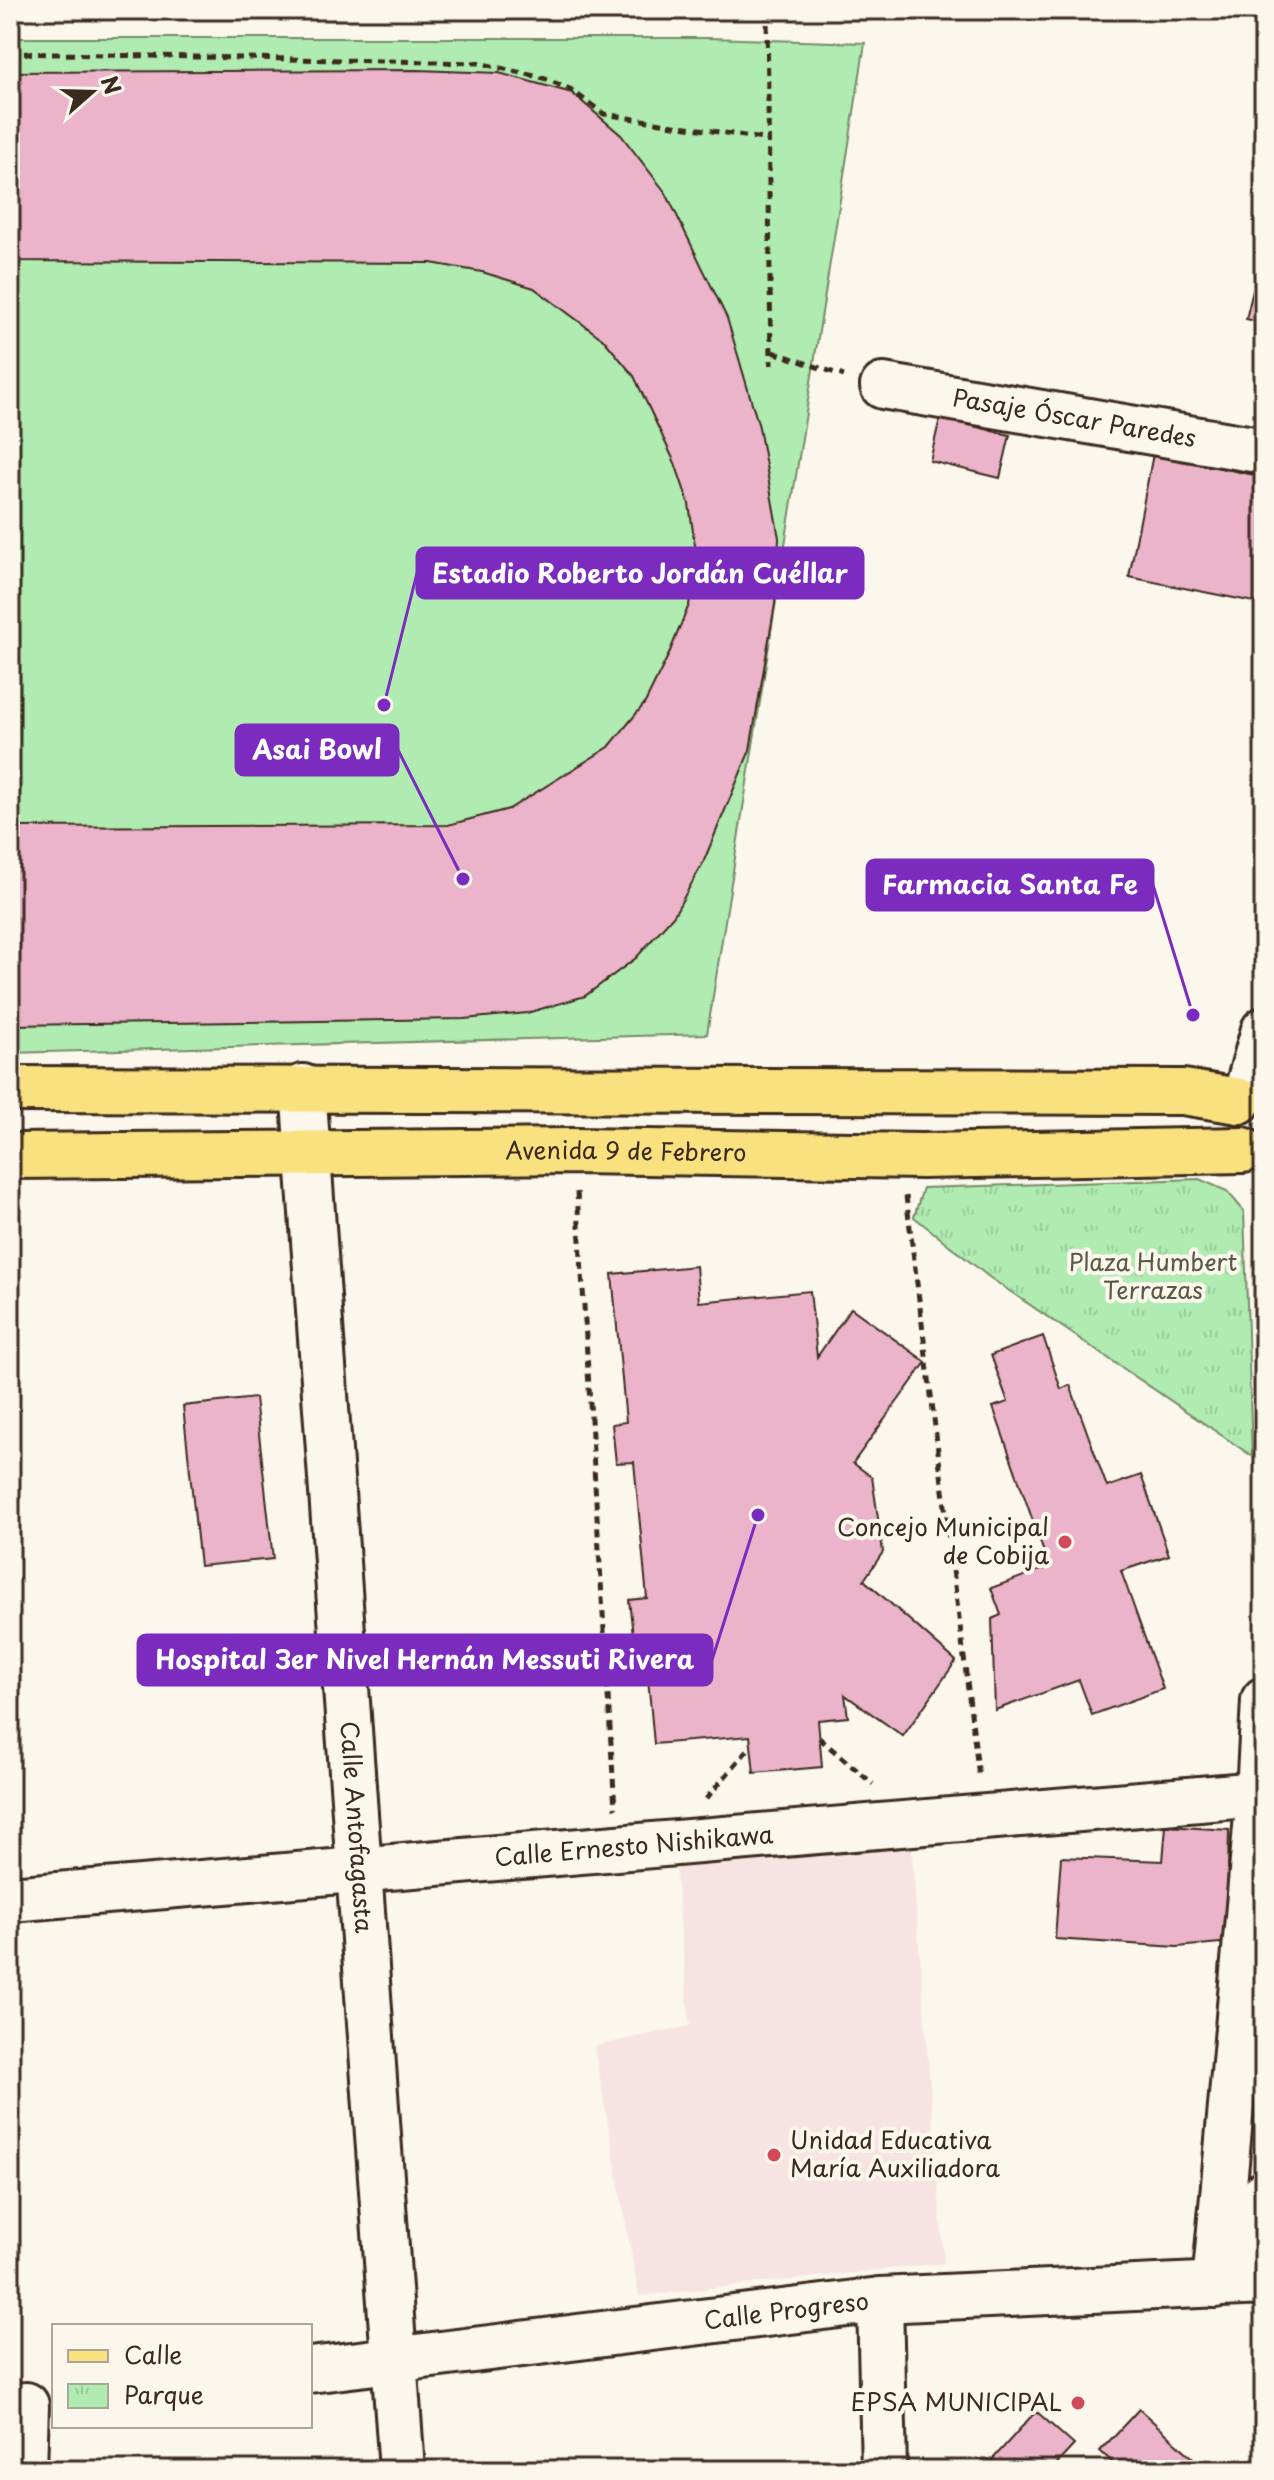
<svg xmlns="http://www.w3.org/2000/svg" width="1274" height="2480" font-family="'Playpen Sans',sans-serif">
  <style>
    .built { fill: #f6e3e2 }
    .park { fill: url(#park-tufts); stroke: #768b68; stroke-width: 2 }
    .garden { fill: #b0ecb2; stroke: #768b68; stroke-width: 2 }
    .building { fill: #ebb4cb; stroke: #3b2a1e; stroke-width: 2 }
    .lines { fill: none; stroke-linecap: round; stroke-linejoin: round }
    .minor-casing { stroke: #3b2a1e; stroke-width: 50 }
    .primary-casing { stroke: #3b2a1e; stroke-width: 50 }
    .path { stroke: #3b2a1e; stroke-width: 5; stroke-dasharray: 8 6; stroke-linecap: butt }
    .minor { stroke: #fbf7ec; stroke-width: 44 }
    .primary { stroke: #fae180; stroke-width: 44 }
    .poi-dot { fill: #d1495b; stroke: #fbf7ec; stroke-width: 3 }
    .labels { text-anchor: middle; stroke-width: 8; stroke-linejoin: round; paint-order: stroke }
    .street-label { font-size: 24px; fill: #3b2a1e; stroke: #fbf7ec }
    .park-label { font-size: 24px; fill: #585a43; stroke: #fbf7ec }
    .poi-label { font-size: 24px; fill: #3b2a1e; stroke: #fbf7ec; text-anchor: end }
    .leader { fill: none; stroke: #7b2cbf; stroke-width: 3 }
    .callout-dot { fill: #7b2cbf; stroke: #fbf7ec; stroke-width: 3 }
    .callout { fill: #7b2cbf; stroke: #7b2cbf; stroke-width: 3 }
    .callout-label { font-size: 26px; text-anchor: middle; font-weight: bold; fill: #fff }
  </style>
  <defs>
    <pattern id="park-tufts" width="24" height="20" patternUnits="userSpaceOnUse" patternTransform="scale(2)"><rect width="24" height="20" fill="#b0ecb2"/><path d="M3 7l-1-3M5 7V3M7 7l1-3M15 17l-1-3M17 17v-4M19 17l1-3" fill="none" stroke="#98cb99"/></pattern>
  </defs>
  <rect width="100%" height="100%" fill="#fbf7ec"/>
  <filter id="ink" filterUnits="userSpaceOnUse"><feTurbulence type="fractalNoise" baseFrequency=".0125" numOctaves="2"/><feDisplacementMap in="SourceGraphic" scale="16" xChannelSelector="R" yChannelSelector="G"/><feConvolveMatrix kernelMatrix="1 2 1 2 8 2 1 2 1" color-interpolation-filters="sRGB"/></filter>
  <g filter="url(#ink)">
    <path class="built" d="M 911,1844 L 944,2263 L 639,2296 L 594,2046 L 690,2026 L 675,1865 Z"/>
    <path class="park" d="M 1199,1179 L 1227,1191 L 1244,1211 L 1252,1456 L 989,1277 L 914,1217 L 923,1188 Z"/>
    <path class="garden" d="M 10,38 L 708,38 L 865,43 L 707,1034 L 10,1053 Z"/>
    <path class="building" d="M 417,70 L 499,73 L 572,93 L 621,135 L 666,193 L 727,318 L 759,427 L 779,538 L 775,604 L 750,750 L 703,863 L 674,915 L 636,958 L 585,996 L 527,1013 L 464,1019 L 10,1025 L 10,827 L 448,825 L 509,809 L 609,747 L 645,703 L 668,656 L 689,605 L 697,559 L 689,504 L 675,463 L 634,376 L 604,340 L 534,288 L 482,272 L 431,263 L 10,261 L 10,72 Z
      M 1258,270 L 1264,271 L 1264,323 L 1246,319 Z
      M 940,418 L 1010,435 L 1000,478 L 930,461 Z
      M 1153,454 L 1264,477 L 1264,604 L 1129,577 Z
      M 696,1266 L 699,1302 L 810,1291 L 817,1357 L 851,1308 L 926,1362 L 853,1463 L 872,1477 L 883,1552 L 864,1580 L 956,1661 L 903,1736 L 845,1695 L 848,1717 L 818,1720 L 822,1767 L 754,1773 L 750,1736 L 654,1744 L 644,1634 L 633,1635 L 629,1600 L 647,1598 L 634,1462 L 616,1463 L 612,1424 L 626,1422 L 612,1274 Z
      M 1043,1336 L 1061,1389 L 1070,1385 L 1107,1487 L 1141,1475 L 1169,1555 L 1121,1571 L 1163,1689 L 1092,1715 L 1079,1680 L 995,1710 L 992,1619 L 1001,1615 L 991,1588 L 1049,1567 L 993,1407 L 1008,1402 L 991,1355 Z
      M 255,1398 L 273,1559 L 200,1566 L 183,1406 Z
      M 1166,1826 L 1229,1830 L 1226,1946 L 1220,1943 L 1177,1947 L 1055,1939 L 1061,1857 L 1163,1861 Z
      M 1139,2409 L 1203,2467 L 1201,2470 L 1121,2470 L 1100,2451 Z
      M 1036,2411 L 1074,2445 L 1051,2470 L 983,2470 Z"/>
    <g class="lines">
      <g class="minor-casing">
        <g id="minor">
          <path id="s1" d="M 883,386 L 1264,451"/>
          <path id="s2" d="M 303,1087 L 402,2470"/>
          <path d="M 1247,1091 L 1264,1030"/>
          <path id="s3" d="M 10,1899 L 1259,1794"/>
          <path d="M 1256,2283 L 1264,2194"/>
          <path d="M 1215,2285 L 1259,1794 L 1264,1700"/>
          <path d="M 880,2300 L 884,2470"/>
          <path id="s4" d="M 310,2370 L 880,2300 L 1264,2282"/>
          <path d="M 24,2470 L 26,2405"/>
        </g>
      </g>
      <g class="primary-casing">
        <g id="primary">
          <path d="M 10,1089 L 1183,1092 L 1239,1101"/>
          <path id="s5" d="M 10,1156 L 574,1151 L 922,1156 L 1243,1150"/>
        </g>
      </g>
      <path class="path" d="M 767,10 L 771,365
        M 10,53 L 479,63 L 543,78 L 570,89 L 604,114 L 770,140
        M 773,352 L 844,376
        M 577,1192 L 615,1809
        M 906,1196 L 979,1777
        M 819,1738 L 873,1784
        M 706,1799 L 751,1746"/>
      <use href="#minor" class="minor"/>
      <use href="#primary" class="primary"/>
    </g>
  </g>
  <g class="poi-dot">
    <circle cx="1065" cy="1542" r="8"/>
    <circle cx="774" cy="2155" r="8"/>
    <circle cx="1078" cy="2403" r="8"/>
  </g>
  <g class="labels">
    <g class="street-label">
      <text dy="8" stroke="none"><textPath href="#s1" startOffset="194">Pasaje Óscar Paredes</textPath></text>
      <text dy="8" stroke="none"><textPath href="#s5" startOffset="616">Avenida 9 de Febrero</textPath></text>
      <text dy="8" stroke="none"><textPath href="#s2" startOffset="742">Calle Antofagasta</textPath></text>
      <text dy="8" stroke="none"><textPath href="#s3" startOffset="626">Calle Ernesto Nishikawa</textPath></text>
      <text dy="8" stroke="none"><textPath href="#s4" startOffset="480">Calle Progreso</textPath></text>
    </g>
    <g class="park-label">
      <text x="1153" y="1271">Plaza Humbert<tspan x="1153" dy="28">Terrazas</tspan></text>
    </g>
    <g class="poi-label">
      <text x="1049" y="1536">Concejo Municipal<tspan x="1049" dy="28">de Cobija</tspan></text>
      <text x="790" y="2149" text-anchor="start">Unidad Educativa<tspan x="790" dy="28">María Auxiliadora</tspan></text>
      <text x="1062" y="2411">EPSA MUNICIPAL</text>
    </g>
  </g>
  <path class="leader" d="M384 705L417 573M463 879L398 750M1193 1015L1153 885M758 1515L712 1660"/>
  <g class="callout-dot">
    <circle cx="384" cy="705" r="8"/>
    <circle cx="463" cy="879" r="8"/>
    <circle cx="1193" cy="1015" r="8"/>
    <circle cx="758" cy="1515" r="8"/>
  </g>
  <g class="callout">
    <rect x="417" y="548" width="446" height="50" rx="8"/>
    <rect x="236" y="725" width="162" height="50" rx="8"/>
    <rect x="867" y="860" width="286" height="50" rx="8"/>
    <rect x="138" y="1635" width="574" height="50" rx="8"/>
  </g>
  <g class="callout-label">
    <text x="640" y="583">Estadio Roberto Jordán Cuéllar</text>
    <text x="317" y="759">Asai Bowl</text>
    <text x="1010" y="894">Farmacia Santa Fe</text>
    <text x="425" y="1669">Hospital 3er Nivel Hernán Messuti Rivera</text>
  </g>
  <rect width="1274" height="2480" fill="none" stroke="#fbf7ec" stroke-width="40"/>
  <rect x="20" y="20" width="1234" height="2440" fill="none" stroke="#3b2a1e" stroke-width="3" filter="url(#ink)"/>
  <rect x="52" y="2324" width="260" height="104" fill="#fbf7ec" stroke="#aea59a" stroke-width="2"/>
  <rect x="68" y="2350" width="40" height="12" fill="#fae180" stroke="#aea59a" stroke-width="2"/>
  <text x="124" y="2364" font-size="24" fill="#3b2a1e">Calle</text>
  <rect x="68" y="2384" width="40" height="24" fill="url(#park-tufts)" stroke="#aea59a" stroke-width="2"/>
  <text x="124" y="2404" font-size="24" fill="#3b2a1e">Parque</text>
  <g transform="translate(92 92) rotate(70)" stroke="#fbf7ec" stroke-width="6" paint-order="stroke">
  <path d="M0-6L14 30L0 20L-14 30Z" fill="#3b2a1e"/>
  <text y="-12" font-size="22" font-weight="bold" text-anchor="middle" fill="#3b2a1e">N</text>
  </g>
</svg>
